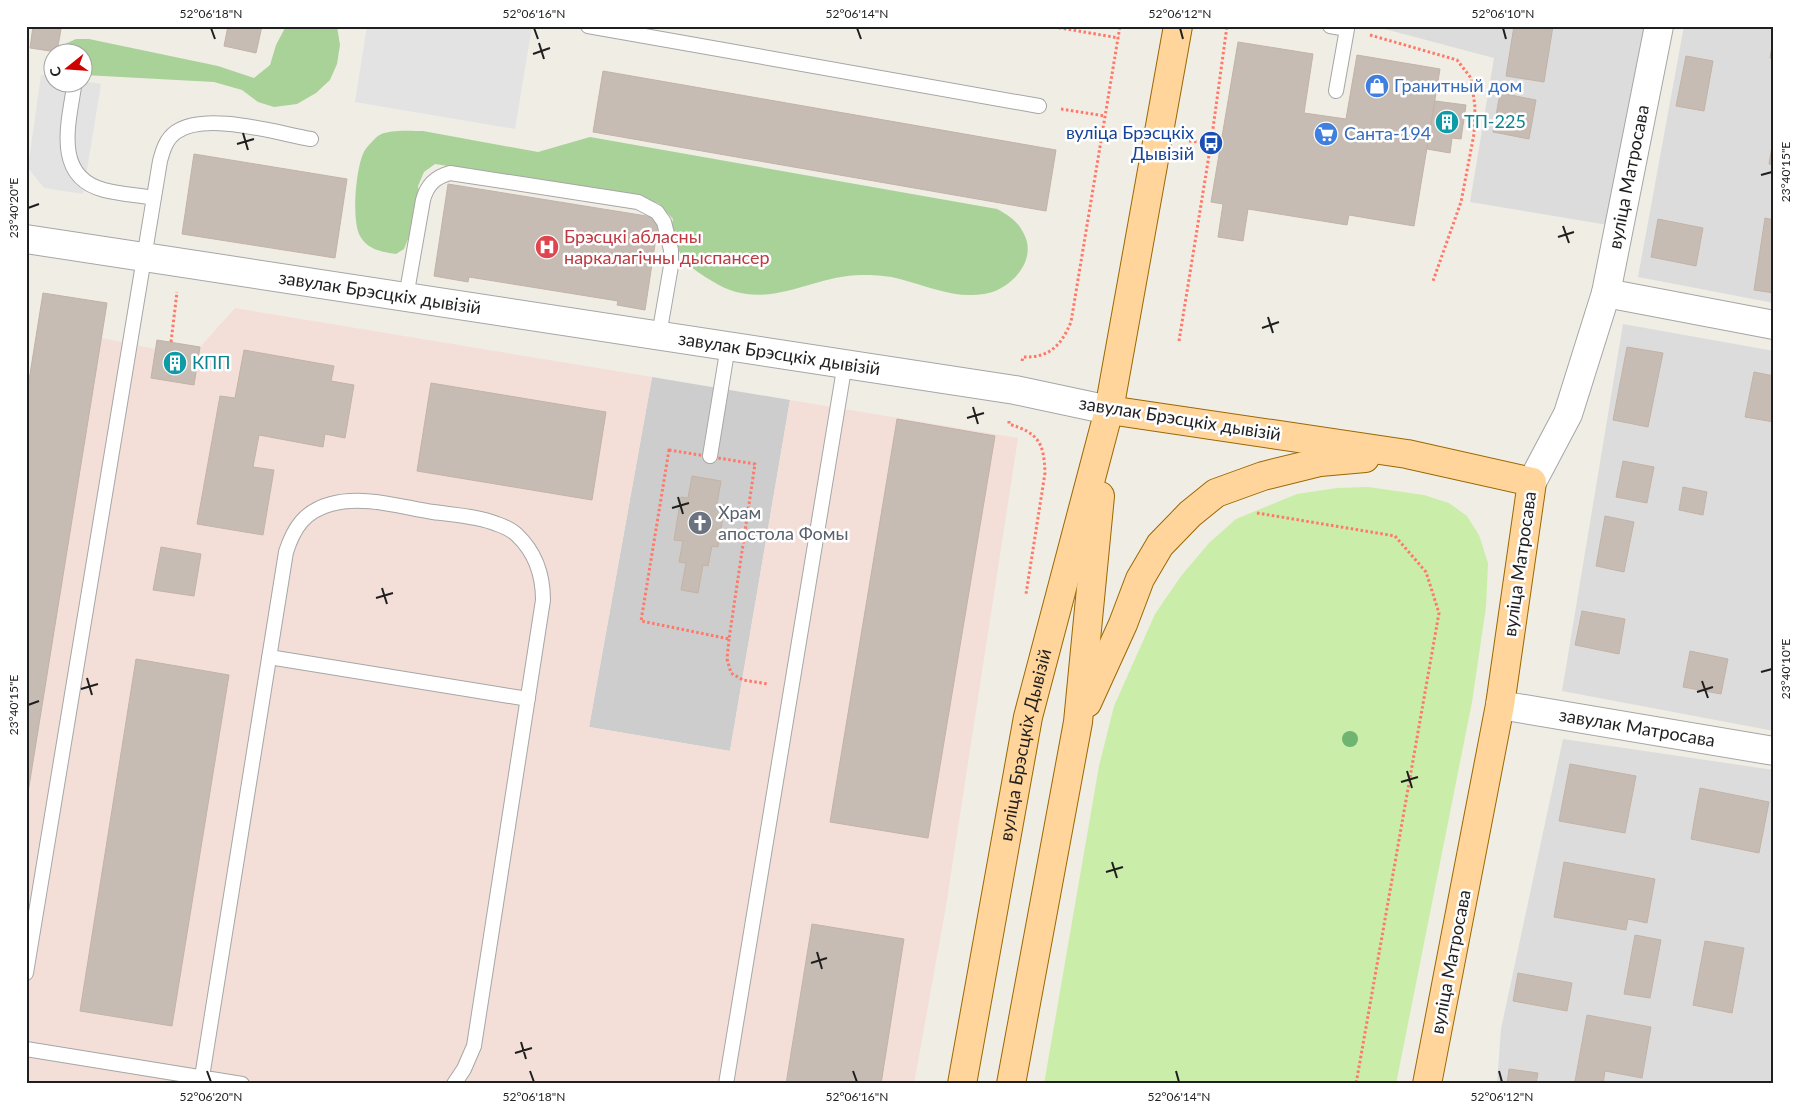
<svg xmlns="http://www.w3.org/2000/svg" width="1800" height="1110" font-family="Lato,sans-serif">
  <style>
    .residential { fill: #dddcdc }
    .religious { fill: #cdcdcd }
    .military { fill: #f3dfd8 }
    .grass { fill: #caeda9 }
    .forest { fill: #a9d298 }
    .parking { fill: #e3e3e3 }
    .building { fill: #c6bcb4; stroke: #c3b3a6 }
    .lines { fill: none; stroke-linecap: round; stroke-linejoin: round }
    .service-casing { stroke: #a6a6a6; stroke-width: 16 }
    .minor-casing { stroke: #a6a6a6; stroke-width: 30 }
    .tertiary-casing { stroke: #a6a6a6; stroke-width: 30 }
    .primary-casing { stroke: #9b6800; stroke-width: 30 }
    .path { stroke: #ff7868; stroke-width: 3; stroke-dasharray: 2.5 2.5; stroke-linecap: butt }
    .service { stroke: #fff; stroke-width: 14 }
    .minor { stroke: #fff; stroke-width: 28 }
    .tertiary { stroke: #fff; stroke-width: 28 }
    .primary { stroke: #ffd59c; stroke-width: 28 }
    .tree { fill: #6fb470 }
    .ticks { fill: none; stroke: #1f1f1f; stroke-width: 2 }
    .labels { text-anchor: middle; stroke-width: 5; stroke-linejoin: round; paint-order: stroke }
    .shop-label { font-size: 18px; fill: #366cbe; stroke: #fff; text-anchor: start }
    .culture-label { font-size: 18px; fill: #0d838f; stroke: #fff; text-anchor: start }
    .transit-label { font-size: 18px; fill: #164399; stroke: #fff; text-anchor: end }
    .street-label { font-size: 18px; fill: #1f1f1f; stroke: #fff }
    .health-label { font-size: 18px; fill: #be3a42; stroke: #fff; text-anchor: start }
    .worship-label { font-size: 18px; fill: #5b616d; stroke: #fff; text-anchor: start }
    .neatline { fill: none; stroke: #1f1f1f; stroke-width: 2 }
    .ticks-label { font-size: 12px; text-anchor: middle; fill: #1f1f1f }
  </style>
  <rect width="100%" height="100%" fill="#f0ede5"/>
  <path class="residential" d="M 1381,26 L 1647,26 L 1608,225 L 1470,202 L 1494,58 L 1381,28 Z
    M 1684,26 L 1774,26 L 1774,303 L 1638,277 Z
    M 1623,324 L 1774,351 L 1774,731 L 1562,691 Z
    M 1563,739 L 1774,770 L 1774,1084 L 1497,1084 L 1501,1029 Z"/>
  <path class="religious" d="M 652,377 L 790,400 L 730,751 L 589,727 Z"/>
  <path class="military" d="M 43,293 L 107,303 L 102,338 L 155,349 L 157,340 L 200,347 L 235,308 L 652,377 L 589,727 L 730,751 L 790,400 L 1018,438 L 946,906 L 914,1084 L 26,1084 L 26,399 Z"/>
  <path class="grass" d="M 1368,487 L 1424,495 L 1449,503 L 1467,516 L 1479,535 L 1488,563 L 1486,607 L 1472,702 L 1396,1084 L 1044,1084 L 1099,766 L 1114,706 L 1155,614 L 1181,576 L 1209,543 L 1236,519 L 1297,494 L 1337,488 Z"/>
  <path class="forest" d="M 286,26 L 337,26 L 340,45 L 337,64 L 330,80 L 316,93 L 297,104 L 274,107 L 258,102 L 242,90 L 214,82 L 84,75 L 82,52 L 62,52 L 65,44 L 76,39 L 89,39 L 218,66 L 254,78 L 270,65 L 276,45 Z
    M 423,131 L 538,152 L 590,137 L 997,209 C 1008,215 1018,221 1024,234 C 1038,261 1010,290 984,294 C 955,299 927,286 900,279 C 889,276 876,275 866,275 C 812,273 766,316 712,281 C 702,275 692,269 685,260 C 675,245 668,238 673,219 L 658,203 L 568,184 L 435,164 L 424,172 L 418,186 L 420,200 L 417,225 L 410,234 L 404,249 L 396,254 C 382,252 368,250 360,236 C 351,221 356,164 365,150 C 368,146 374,139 378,136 C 387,129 412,131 423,131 Z"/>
  <path class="parking" d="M 367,26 L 532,26 L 515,129 L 355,102 Z
    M 41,75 L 52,76 L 52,82 L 82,82 L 83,81 L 101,84 L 83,194 L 44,188 L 28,168 Z"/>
  <path class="building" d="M 33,26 L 61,29 L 57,52 L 30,48 Z
    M 228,26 L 262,26 L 256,53 L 224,46 Z
    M 1514,26 L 1553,26 L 1544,82 L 1506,76 Z
    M 1773,40 L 1774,40 L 1774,59 L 1770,58 Z
    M 1238,42 L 1313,54 L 1304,113 L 1346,119 L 1357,55 L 1440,69 L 1414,226 L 1349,215 L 1347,225 L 1248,209 L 1243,241 L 1218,237 L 1223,204 L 1211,202 Z
    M 1686,56 L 1713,61 L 1704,111 L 1676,106 Z
    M 603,71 L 1056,150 L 1046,211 L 593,132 Z
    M 1500,93 L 1536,100 L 1529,139 L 1493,132 Z
    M 1435,101 L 1466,105 L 1461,139 L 1452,138 L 1450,153 L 1427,149 Z
    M 1774,135 L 1774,165 L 1769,164 Z
    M 194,154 L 347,179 L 335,258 L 182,234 Z
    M 448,184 L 659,218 L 645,310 L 617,305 L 618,301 L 469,277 L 468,282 L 434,276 Z
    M 1765,218 L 1774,220 L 1774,293 L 1754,290 Z
    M 1658,219 L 1703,228 L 1696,266 L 1651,257 Z
    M 43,293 L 107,303 L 26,805 L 26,399 Z
    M 157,340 L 200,347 L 194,385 L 151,378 Z
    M 1627,347 L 1663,353 L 1648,427 L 1613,420 Z
    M 244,350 L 334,366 L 331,381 L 354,385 L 345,438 L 325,434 L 323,447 L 259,435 L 253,467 L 274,470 L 263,535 L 197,524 L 220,396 L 235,398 Z
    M 1754,372 L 1774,376 L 1774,422 L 1745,417 Z
    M 431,383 L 606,412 L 592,500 L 417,471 Z
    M 897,419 L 995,436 L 928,838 L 830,822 Z
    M 1623,461 L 1654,467 L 1647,503 L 1616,497 Z
    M 692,476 L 721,481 L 717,504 L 725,505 L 718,547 L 712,546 L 708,566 L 703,565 L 698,593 L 681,590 L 686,563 L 679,562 L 683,541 L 674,540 L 681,497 L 688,498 Z
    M 1683,487 L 1707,492 L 1703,515 L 1679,510 Z
    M 1605,516 L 1634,522 L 1624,572 L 1596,566 Z
    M 161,547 L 201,554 L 194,596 L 153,590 Z
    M 1582,611 L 1625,619 L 1619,654 L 1575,645 Z
    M 1690,651 L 1728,659 L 1721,694 L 1683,687 Z
    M 136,659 L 229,675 L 172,1026 L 80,1011 Z
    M 1570,764 L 1636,776 L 1625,833 L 1559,821 Z
    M 1700,788 L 1769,802 L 1759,853 L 1691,839 Z
    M 1564,862 L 1655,879 L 1647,923 L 1628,919 L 1626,930 L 1554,917 Z
    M 812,924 L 904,939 L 881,1084 L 786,1084 Z
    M 1635,935 L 1661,940 L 1650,998 L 1624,994 Z
    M 1705,941 L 1744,948 L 1732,1013 L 1693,1005 Z
    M 1518,973 L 1572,983 L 1567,1011 L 1513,1001 Z
    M 1587,1015 L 1651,1027 L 1642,1078 L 1605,1071 L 1603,1084 L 1591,1084 L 1575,1081 Z
    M 1509,1069 L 1538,1073 L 1536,1084 L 1507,1084 Z"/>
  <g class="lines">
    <g class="service-casing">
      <path id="service" d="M 588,26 L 1039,106
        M 1330,26 L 1347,29 L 1336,91
        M 74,87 C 68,125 54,177 104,190 C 120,194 137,195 154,198
        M 406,297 L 423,200 C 427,185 435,177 450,173 L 638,202 L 657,212 L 664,222 L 671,250 L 671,266 L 659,335
        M 710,456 L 728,346
        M 269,657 L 528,699
        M 26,973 L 160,161 C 163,150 166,139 176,132 C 206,111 276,133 311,139
        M 26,1049 L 242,1084
        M 202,1077 L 286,552 C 294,527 305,511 331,504 C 363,495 401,507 433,512 C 454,515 477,516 497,524 C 503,526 512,530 517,535 C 536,553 543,575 543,600 L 474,1046 L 464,1069 L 454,1084
        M 726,1084 L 845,363"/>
    </g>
    <g class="minor-casing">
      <g id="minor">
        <path d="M 1606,293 L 1774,325"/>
        <path id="s1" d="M 1532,482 L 1568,414 L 1606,293 L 1659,26"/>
        <path id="s2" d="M 1500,705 L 1774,751"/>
      </g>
    </g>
    <g class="tertiary-casing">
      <g id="tertiary">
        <path id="s3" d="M 26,239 L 1015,390 L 1109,410"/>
      </g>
    </g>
    <g class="primary-casing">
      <g id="primary">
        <path d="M 1109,410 L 1407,454 L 1532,482 L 1500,705 L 1427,1084"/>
        <path d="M 1087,703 L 1123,624 L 1140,579 L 1160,545 L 1190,514 L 1216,493 L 1263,476 L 1320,462 L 1365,458"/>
        <path id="s4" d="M 962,1084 L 1028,717 L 1109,410 L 1178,26"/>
        <path d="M 1011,1084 L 1078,722 L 1100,496"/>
      </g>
    </g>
    <path class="path" d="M 1049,26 L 1119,38
      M 1370,35 L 1457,60 L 1471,78 L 1475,107 L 1474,134 L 1461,202 L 1433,281
      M 1061,109 L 1105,116
      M 1189,141 L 1211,143
      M 1179,341 L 1211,143 L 1227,26
      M 171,342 L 177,292
      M 1022,361 L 1023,357 C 1049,358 1061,346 1071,322 L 1120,26
      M 1009,421 L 1009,424 C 1038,433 1044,442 1045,473 L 1026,594
      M 669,450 L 755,464 L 729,639 L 641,621 Z
      M 1257,513 L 1395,536 L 1426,572 L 1439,613 L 1356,1084
      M 729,639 L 727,659 L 731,673 L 743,680 L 768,684"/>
    <use href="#service" class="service"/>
    <use href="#minor" class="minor"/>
    <use href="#tertiary" class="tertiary"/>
    <use href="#primary" class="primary"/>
  </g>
  <circle class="tree" cx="1350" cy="739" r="8"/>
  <path class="ticks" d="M 211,28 L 215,39M 534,28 L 538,39M 857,28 L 861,39M 1180,28 L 1183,39M 1503,28 L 1506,39M 539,43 L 544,59M 533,54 L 550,48M 243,133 L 248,150M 237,144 L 254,139M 1761,175 L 1772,172M 28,208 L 39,204M 1563,226 L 1569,243M 1558,237 L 1574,232M 1268,317 L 1273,333M 1262,328 L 1279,322M 973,407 L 978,424M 967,418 L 984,413M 678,497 L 683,514M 672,508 L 689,503M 382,588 L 387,604M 376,598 L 393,593M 1761,672 L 1772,669M 87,678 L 92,695M 1702,681 L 1708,698M 81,689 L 98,684M 1697,692 L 1713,687M 28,705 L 39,701M 1407,771 L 1412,788M 1401,782 L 1418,777M 1112,862 L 1117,878M 1106,872 L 1123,867M 817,952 L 822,969M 811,963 L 827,958M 521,1042 L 526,1059M 515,1053 L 532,1048M 207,1071 L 211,1082M 530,1071 L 534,1082M 853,1071 L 857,1082M 1176,1071 L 1179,1082M 1499,1071 L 1502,1082"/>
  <defs>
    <g id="shop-disc" transform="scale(1.25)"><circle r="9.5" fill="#3f7fe0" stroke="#fff"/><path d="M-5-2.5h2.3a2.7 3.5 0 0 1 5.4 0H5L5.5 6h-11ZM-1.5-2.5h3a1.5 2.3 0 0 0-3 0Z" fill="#fff"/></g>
    <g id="building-disc" transform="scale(1.25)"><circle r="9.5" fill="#0f9aa8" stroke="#fff"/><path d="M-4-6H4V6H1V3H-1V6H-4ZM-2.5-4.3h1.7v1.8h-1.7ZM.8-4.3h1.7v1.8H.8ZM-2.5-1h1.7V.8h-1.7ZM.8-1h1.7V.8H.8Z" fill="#fff"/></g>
    <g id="supermarket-disc" transform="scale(1.25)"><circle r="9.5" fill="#3f7fe0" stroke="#fff"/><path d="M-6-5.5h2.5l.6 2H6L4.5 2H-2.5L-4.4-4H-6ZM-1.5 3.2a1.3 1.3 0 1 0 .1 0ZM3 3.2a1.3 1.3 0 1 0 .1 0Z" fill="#fff"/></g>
    <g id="bus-disc" transform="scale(1.25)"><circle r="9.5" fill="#1a4fb4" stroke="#fff"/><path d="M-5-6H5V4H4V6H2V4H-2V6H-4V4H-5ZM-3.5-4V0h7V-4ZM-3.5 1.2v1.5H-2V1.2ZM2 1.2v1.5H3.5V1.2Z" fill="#fff"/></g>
    <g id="hospital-disc" transform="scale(1.25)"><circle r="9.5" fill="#e0444e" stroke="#fff"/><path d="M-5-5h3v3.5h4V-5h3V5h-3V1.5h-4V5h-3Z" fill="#fff"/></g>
    <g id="church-disc" transform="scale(1.25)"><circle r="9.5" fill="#6b7280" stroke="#fff"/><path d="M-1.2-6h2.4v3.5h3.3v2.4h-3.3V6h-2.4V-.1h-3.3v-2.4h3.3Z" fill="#fff"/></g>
  </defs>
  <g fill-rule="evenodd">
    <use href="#shop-disc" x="1377" y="86"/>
    <use href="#building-disc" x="1447" y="122"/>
    <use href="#supermarket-disc" x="1326" y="134"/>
    <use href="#bus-disc" x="1211" y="143"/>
    <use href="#hospital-disc" x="547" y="247"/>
    <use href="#building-disc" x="175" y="363"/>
    <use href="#church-disc" x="700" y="523"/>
  </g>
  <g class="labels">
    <g class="shop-label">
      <text x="1394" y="92">Гранитный дом</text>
      <text x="1344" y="140">Санта-194</text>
    </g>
    <g class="culture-label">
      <text x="1464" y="128">ТП-225</text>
      <text x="192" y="369">КПП</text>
    </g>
    <g class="transit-label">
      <text x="1194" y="139">вуліца Брэсцкіх<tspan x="1194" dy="21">Дывізій</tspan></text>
    </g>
    <g class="street-label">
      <text dy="6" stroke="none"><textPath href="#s1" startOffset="322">вуліца Матросава</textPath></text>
      <text dy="6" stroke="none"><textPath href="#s3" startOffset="358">завулак Брэсцкіх дывізій</textPath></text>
      <text dy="6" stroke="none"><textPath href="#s3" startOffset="762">завулак Брэсцкіх дывізій</textPath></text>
      <text transform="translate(1180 419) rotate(9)" y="6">завулак Брэсцкіх дывізій</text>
      <text transform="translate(1520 564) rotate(-82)" y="6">вуліца Матросава</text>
      <text dy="6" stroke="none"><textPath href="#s2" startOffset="139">завулак Матросава</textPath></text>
      <text dy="6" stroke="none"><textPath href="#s4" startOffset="345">вуліца Брэсцкіх Дывізій</textPath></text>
      <text transform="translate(1451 962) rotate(-79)" y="6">вуліца Матросава</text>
    </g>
    <g class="health-label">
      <text x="564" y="243">Брэсцкі абласны<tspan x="564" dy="21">наркалагічны дыспансер</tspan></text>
    </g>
    <g class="worship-label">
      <text x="718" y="519">Храм<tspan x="718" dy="21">апостола Фомы</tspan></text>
    </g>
  </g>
  <rect width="1800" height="1110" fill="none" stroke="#ffffff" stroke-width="55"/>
  <g transform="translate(68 68) rotate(253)"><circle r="24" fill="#ffffff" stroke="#a5a5a5"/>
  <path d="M0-4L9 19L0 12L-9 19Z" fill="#cf0100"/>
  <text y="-8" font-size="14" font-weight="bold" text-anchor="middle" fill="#1f1f1f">С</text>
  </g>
  <rect x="28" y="28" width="1744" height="1054" class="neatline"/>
  <g class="ticks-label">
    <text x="211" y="18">52°06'18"N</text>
    <text x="534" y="18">52°06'16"N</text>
    <text x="857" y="18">52°06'14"N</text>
    <text x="1180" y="18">52°06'12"N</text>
    <text x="1503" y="18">52°06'10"N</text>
    <text transform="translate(1786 172) rotate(-90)" y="4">23°40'15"E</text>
    <text transform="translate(14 208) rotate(-90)" y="4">23°40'20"E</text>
    <text transform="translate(1786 669) rotate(-90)" y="4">23°40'10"E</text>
    <text transform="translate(14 705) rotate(-90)" y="4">23°40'15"E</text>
    <text x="211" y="1101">52°06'20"N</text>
    <text x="534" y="1101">52°06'18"N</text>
    <text x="857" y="1101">52°06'16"N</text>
    <text x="1179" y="1101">52°06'14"N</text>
    <text x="1502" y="1101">52°06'12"N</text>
  </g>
</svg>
